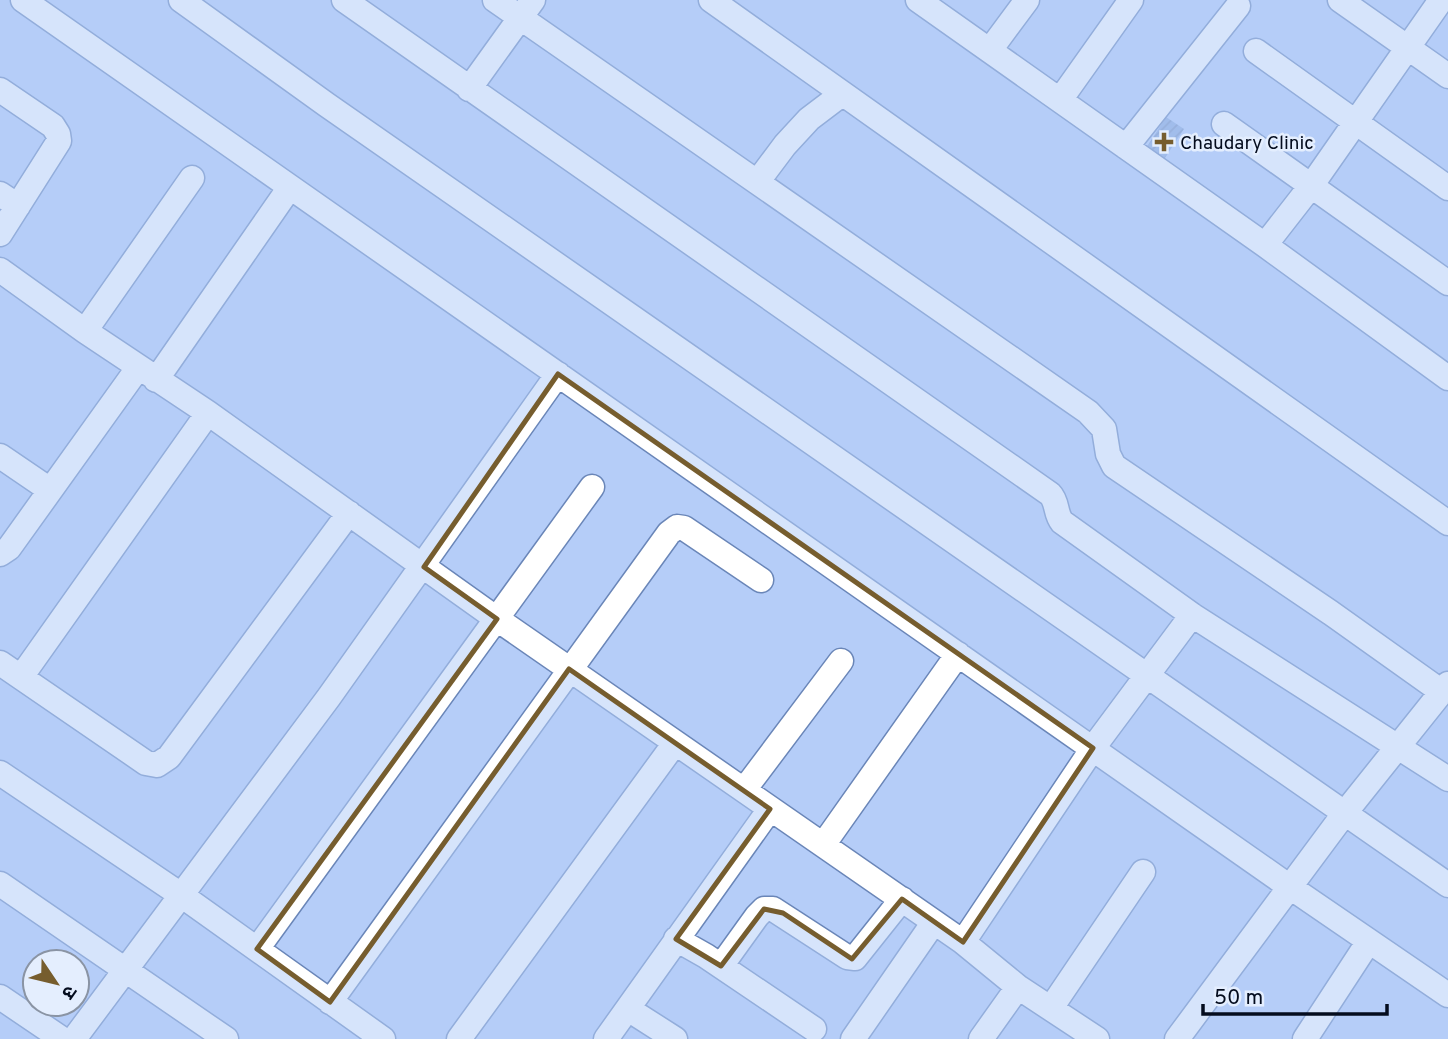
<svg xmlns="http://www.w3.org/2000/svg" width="1448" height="1039" font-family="Overpass,'Noto Sans Devanagari',sans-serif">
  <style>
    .building { fill: url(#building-hatch) }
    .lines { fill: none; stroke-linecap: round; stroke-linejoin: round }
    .minor-casing { stroke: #6a86b8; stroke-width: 27 }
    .minor { stroke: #fff; stroke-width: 24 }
    .marked { fill: none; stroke: #765d2e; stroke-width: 5; stroke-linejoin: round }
    .poi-dot { fill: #765d2e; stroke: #e4eefe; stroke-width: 2.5 }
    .labels { text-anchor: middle; stroke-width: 5; stroke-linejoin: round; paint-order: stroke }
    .poi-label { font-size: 19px; fill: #040c1e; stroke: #e4eefe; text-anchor: start }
  </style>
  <defs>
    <pattern id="building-hatch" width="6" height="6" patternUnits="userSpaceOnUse" patternTransform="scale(1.75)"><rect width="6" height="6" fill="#8ba8dc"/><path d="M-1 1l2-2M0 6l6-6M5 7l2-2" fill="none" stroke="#768fbc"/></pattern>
  </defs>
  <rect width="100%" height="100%" fill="#b5cdf8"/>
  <path class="building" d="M 1166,117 L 1184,129 L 1159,167 L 1141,156 Z"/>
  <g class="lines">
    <g class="minor-casing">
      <path id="minor" d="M 23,0 L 1290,887 L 1448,995
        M 181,0 L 327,105 L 1448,885
        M 344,0 L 1050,494 C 1058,502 1055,514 1062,522 L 1192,615 L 1448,779
        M 495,0 L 1088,412 L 1104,429 L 1108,454 L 1114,466 L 1331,613 L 1442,692
        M 711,0 L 1448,523
        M 918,0 L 1265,245 L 1448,378
        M 1340,0 L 1448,76
        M 990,50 L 1027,0
        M 1256,51 L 1448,188
        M 469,89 L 533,0
        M 0,90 L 53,126 L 58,134 L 59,141 L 0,234
        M 1060,100 L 1131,0
        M 1224,124 L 1448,283
        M 1126,147 L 1238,6
        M 758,181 L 785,145 L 809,119 L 842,94
        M 0,194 L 18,206
        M 1265,245 L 1311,186 L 1441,0
        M 0,270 L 85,331 L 208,413 L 497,619 L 963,942 L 1018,987 L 1097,1039
        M 85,331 L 192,178
        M 156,380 L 290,187
        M 0,456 L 50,490
        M 0,554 L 9,548 L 138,368
        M 0,663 L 146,763 L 157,765 L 169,757 L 349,513
        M 21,677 L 208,413
        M 0,773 L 181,895 L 383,1039
        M 744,790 L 841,661
        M 823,845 L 958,654
        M 0,884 L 226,1039
        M 676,939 L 706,956 L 814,1029
        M 963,942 L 1093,748 L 1192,615
        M 257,949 L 592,487
        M 721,966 L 757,916 L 764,909 L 773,909 L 847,957 L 855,958 L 902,899
        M 0,997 L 62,1039
        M 330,1002 L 669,533 L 677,527 L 684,528 L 761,580
        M 1051,1008 L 1143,872
        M 628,1009 L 675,1039
        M 74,1039 L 329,697 L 558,374
        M 459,1039 L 675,743
        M 606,1039 L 770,809
        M 853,1039 L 934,922
        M 981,1039 L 1018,987
        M 1177,1039 L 1344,814 L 1448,684
        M 1305,1039 L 1369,941"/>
    </g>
    <use href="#minor" class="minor"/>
  </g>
  <path d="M0 0H1448V1039H0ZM 558,374 L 1093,748 L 963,942 L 902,899 L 852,959 L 783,913 L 764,909 L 721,966 L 676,939 L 770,809 L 569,669 L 330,1002 L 257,949 L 497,619 L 424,567 Z" fill="#b5cdf8" fill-opacity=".55" fill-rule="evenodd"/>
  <path class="marked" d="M 558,374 L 1093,748 L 963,942 L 902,899 L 852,959 L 783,913 L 764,909 L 721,966 L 676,939 L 770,809 L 569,669 L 330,1002 L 257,949 L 497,619 L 424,567 Z"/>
  <path class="poi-dot" d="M1160.5 131.5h7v7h7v7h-7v7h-7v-7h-7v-7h7z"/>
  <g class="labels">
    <g class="poi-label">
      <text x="1180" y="149">Chaudary Clinic</text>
    </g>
  </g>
  <g transform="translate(56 983) rotate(125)"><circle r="33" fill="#e4eefe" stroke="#8a94a4" stroke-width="2"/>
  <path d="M0-5L12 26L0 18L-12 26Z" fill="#765d2e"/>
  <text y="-10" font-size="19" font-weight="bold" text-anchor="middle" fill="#040c1e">उ</text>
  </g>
  <path d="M1203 1004v10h184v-10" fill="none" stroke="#040c1e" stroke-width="3.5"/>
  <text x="1214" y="1004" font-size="21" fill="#040c1e" stroke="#e4eefe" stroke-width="5" paint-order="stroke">50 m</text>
</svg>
